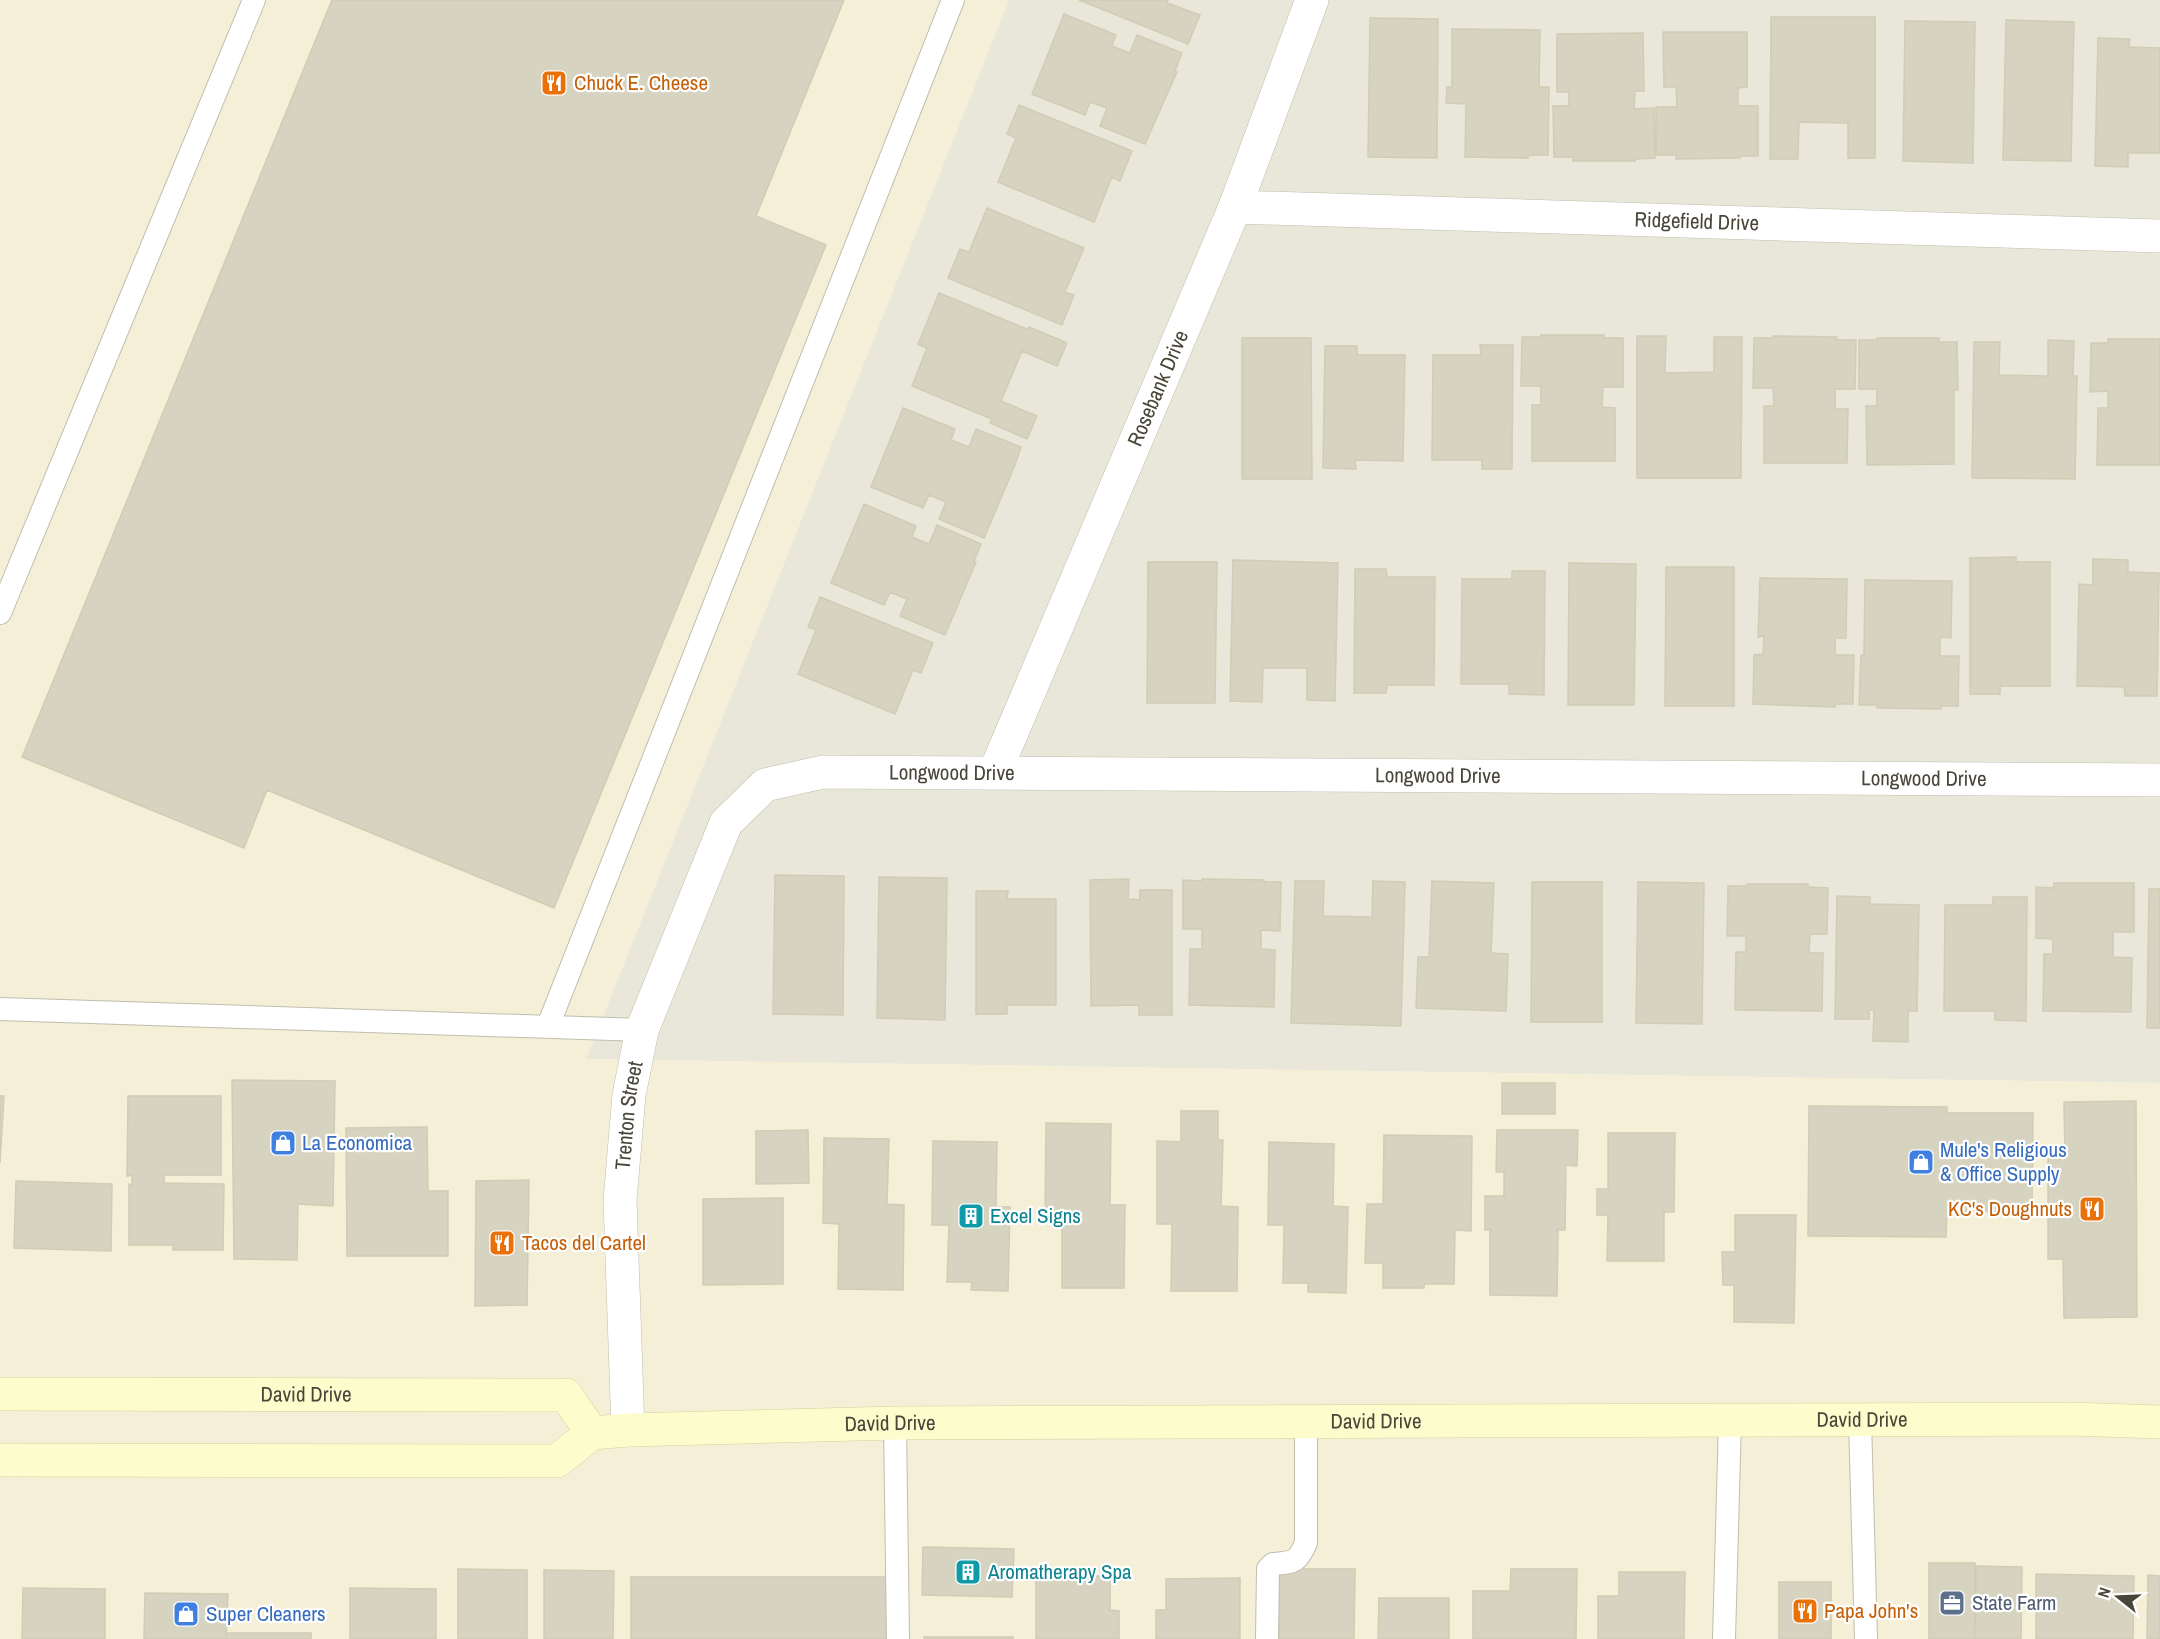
<svg xmlns="http://www.w3.org/2000/svg" width="2160" height="1639" font-family="'Archivo Narrow',sans-serif">
  <style>
    .residential { fill: #e9e7d9 }
    .commercial { fill: #f5efd8 }
    .building { fill: #d6d3c1; stroke: #d1ccb4; stroke-width: 1.5 }
    .lines { fill: none; stroke-linecap: round; stroke-linejoin: round }
    .service-casing { stroke: #c0beae; stroke-width: 24 }
    .minor-casing { stroke: #c0beae; stroke-width: 34 }
    .secondary-casing { stroke: #d3d19c; stroke-width: 34 }
    .service { stroke: #fff; stroke-width: 22 }
    .minor { stroke: #fff; stroke-width: 33 }
    .secondary { stroke: #fdfccd; stroke-width: 33 }
    .labels { text-anchor: middle; stroke-width: 4.5; stroke-linejoin: round; paint-order: stroke }
    .food-label { font-size: 21px; fill: #c56008; stroke: #fff; text-anchor: start }
    .street-label { font-size: 21px; fill: #494639; stroke: #fff }
    .shop-label { font-size: 21px; fill: #366cbe; stroke: #fff; text-anchor: start }
    .culture-label { font-size: 21px; fill: #0d838f; stroke: #fff; text-anchor: start }
    .service-label { font-size: 21px; fill: #4e5e75; stroke: #fff; text-anchor: start }
  </style>
  <rect width="100%" height="100%" fill="#f5f4eb"/>
  <path class="residential" d="M 1009,0 L 2160,0 L 2160,1083 L 586,1059 Z"/>
  <path class="commercial" d="M 0,0 L 1009,0 L 586,1059 L 2160,1083 L 2160,1639 L 0,1639 Z"/>
  <path class="building" d="M 332,0 L 844,0 L 756,216 L 826,245 L 554,908 L 267,790 L 244,848 L 22,757 Z
    M 1079,0 L 1168,0 L 1167,3 L 1200,15 L 1188,44 Z
    M 1064,14 L 1116,35 L 1112,46 L 1130,53 L 1137,35 L 1182,53 L 1175,71 L 1177,72 L 1145,144 L 1100,126 L 1107,108 L 1090,102 L 1085,115 L 1032,94 Z
    M 1771,17 L 1875,17 L 1875,158 L 1848,158 L 1848,123 L 1799,122 L 1798,159 L 1770,159 Z
    M 1370,18 L 1438,19 L 1437,158 L 1368,157 Z
    M 2006,20 L 2074,22 L 2071,161 L 2003,160 Z
    M 1905,21 L 1975,22 L 1973,163 L 1903,161 Z
    M 1452,29 L 1540,30 L 1539,87 L 1549,87 L 1548,155 L 1528,155 L 1528,158 L 1465,157 L 1466,104 L 1446,103 L 1447,87 L 1452,87 Z
    M 1663,32 L 1747,32 L 1747,87 L 1738,88 L 1738,106 L 1758,106 L 1758,156 L 1740,156 L 1740,158 L 1676,159 L 1676,155 L 1656,155 L 1656,107 L 1677,107 L 1676,87 L 1664,87 Z
    M 1643,33 L 1644,91 L 1635,91 L 1634,109 L 1654,108 L 1655,158 L 1635,159 L 1635,161 L 1573,161 L 1573,157 L 1554,157 L 1553,106 L 1569,106 L 1569,92 L 1557,92 L 1557,34 Z
    M 2098,38 L 2130,39 L 2129,47 L 2160,48 L 2160,153 L 2128,153 L 2128,167 L 2095,166 Z
    M 1019,105 L 1132,151 L 1120,181 L 1112,177 L 1094,222 L 998,182 L 1016,138 L 1007,134 Z
    M 987,208 L 1084,248 L 1065,292 L 1074,295 L 1062,325 L 948,278 L 960,249 L 969,252 Z
    M 939,293 L 1027,329 L 1029,327 L 1067,343 L 1057,366 L 1022,351 L 1001,401 L 1037,416 L 1027,439 L 990,423 L 992,419 L 912,386 L 927,348 L 918,344 Z
    M 1541,335 L 1604,335 L 1604,338 L 1623,338 L 1623,387 L 1603,387 L 1602,407 L 1615,408 L 1615,461 L 1532,461 L 1532,405 L 1541,405 L 1541,386 L 1521,386 L 1522,337 L 1541,337 Z
    M 1637,336 L 1666,336 L 1665,373 L 1714,372 L 1714,337 L 1742,337 L 1741,478 L 1637,478 Z
    M 1773,336 L 1837,337 L 1836,340 L 1856,340 L 1855,389 L 1835,389 L 1835,409 L 1848,409 L 1847,463 L 1764,463 L 1764,406 L 1774,406 L 1773,388 L 1753,388 L 1754,338 L 1773,338 Z
    M 1242,338 L 1311,338 L 1312,479 L 1242,479 Z
    M 1877,338 L 1939,338 L 1939,342 L 1957,342 L 1958,390 L 1954,390 L 1954,464 L 1867,465 L 1866,406 L 1877,406 L 1877,389 L 1859,389 L 1859,340 L 1877,340 Z
    M 2108,339 L 2160,339 L 2160,465 L 2097,465 L 2098,408 L 2108,408 L 2108,391 L 2090,392 L 2091,343 L 2108,343 Z
    M 2048,340 L 2074,341 L 2073,376 L 2077,376 L 2075,479 L 1972,478 L 1974,342 L 2000,342 L 1999,375 L 2048,376 Z
    M 1480,345 L 1513,345 L 1512,469 L 1482,469 L 1482,460 L 1432,460 L 1433,355 L 1481,355 Z
    M 1325,346 L 1357,346 L 1357,355 L 1405,355 L 1403,461 L 1355,460 L 1356,469 L 1323,468 Z
    M 903,408 L 955,429 L 951,440 L 969,447 L 976,429 L 1021,447 L 1015,465 L 984,538 L 939,519 L 946,502 L 929,495 L 923,508 L 871,487 Z
    M 864,504 L 916,526 L 912,537 L 929,544 L 937,525 L 981,544 L 974,561 L 976,562 L 945,635 L 900,616 L 907,599 L 890,592 L 884,605 L 831,583 Z
    M 2016,557 L 2016,562 L 2050,562 L 2050,686 L 2000,686 L 2000,694 L 1970,694 L 1970,558 Z
    M 2093,559 L 2128,560 L 2128,572 L 2159,573 L 2157,696 L 2125,696 L 2124,687 L 2077,686 L 2079,584 L 2093,585 Z
    M 1233,560 L 1338,563 L 1335,701 L 1307,700 L 1307,668 L 1263,668 L 1262,702 L 1230,701 Z
    M 1148,562 L 1217,562 L 1215,703 L 1147,703 Z
    M 1569,563 L 1636,564 L 1634,705 L 1568,705 Z
    M 1666,567 L 1734,567 L 1734,706 L 1665,706 Z
    M 1355,569 L 1386,569 L 1387,577 L 1435,577 L 1434,685 L 1387,685 L 1386,693 L 1354,693 Z
    M 1512,571 L 1545,571 L 1544,695 L 1509,694 L 1509,684 L 1461,684 L 1462,579 L 1512,579 Z
    M 1760,578 L 1847,579 L 1846,638 L 1835,638 L 1835,655 L 1854,655 L 1853,704 L 1836,704 L 1835,707 L 1753,704 L 1754,655 L 1763,654 L 1764,636 L 1758,637 Z
    M 1865,580 L 1952,581 L 1951,638 L 1940,637 L 1940,656 L 1959,656 L 1958,706 L 1941,706 L 1941,709 L 1877,708 L 1877,705 L 1859,705 L 1861,655 L 1864,655 Z
    M 820,597 L 933,643 L 921,673 L 913,670 L 895,714 L 798,674 L 816,630 L 808,627 Z
    M 775,875 L 844,876 L 843,1015 L 773,1014 Z
    M 879,877 L 947,878 L 945,1020 L 877,1018 Z
    M 1129,879 L 1128,899 L 1140,900 L 1140,890 L 1172,890 L 1172,1015 L 1139,1015 L 1139,1005 L 1091,1006 L 1090,880 Z
    M 1202,879 L 1264,880 L 1264,882 L 1281,882 L 1280,931 L 1261,930 L 1261,949 L 1275,950 L 1274,1007 L 1189,1005 L 1190,949 L 1202,949 L 1202,929 L 1183,929 L 1183,880 L 1202,881 Z
    M 1295,881 L 1324,881 L 1323,916 L 1372,917 L 1373,881 L 1405,882 L 1401,1026 L 1291,1023 Z
    M 1432,881 L 1494,883 L 1491,953 L 1508,954 L 1506,1011 L 1416,1008 L 1418,957 L 1429,957 Z
    M 1532,882 L 1602,882 L 1602,1022 L 1531,1022 Z
    M 1638,882 L 1704,883 L 1702,1024 L 1636,1023 Z
    M 2054,883 L 2134,883 L 2134,932 L 2113,932 L 2113,957 L 2132,958 L 2131,1012 L 2043,1011 L 2044,954 L 2053,954 L 2053,939 L 2036,938 L 2036,887 L 2054,888 Z
    M 1747,884 L 1808,884 L 1808,887 L 1828,888 L 1827,934 L 1810,934 L 1809,953 L 1823,953 L 1822,1011 L 1735,1010 L 1736,952 L 1746,952 L 1746,936 L 1727,936 L 1728,886 L 1747,886 Z
    M 2149,889 L 2160,889 L 2160,1028 L 2147,1028 Z
    M 976,891 L 1008,891 L 1007,899 L 1056,899 L 1056,1005 L 1007,1005 L 1007,1014 L 976,1014 Z
    M 1837,896 L 1870,897 L 1870,904 L 1919,905 L 1917,1011 L 1908,1011 L 1908,1042 L 1873,1041 L 1874,1010 L 1869,1010 L 1869,1019 L 1835,1019 Z
    M 1993,897 L 2027,897 L 2026,1021 L 1995,1020 L 1995,1011 L 1944,1011 L 1945,905 L 1993,905 Z
    M 232,1080 L 335,1081 L 333,1206 L 298,1204 L 297,1260 L 234,1259 Z
    M 1502,1083 L 1555,1083 L 1555,1114 L 1502,1114 Z
    M 0,1096 L 4,1096 L 0,1163 Z
    M 128,1096 L 221,1096 L 221,1175 L 164,1175 L 164,1183 L 224,1184 L 223,1250 L 173,1250 L 173,1245 L 129,1245 L 129,1184 L 132,1185 L 132,1175 L 127,1176 Z
    M 2136,1101 L 2137,1317 L 2064,1318 L 2063,1259 L 2048,1259 L 2048,1159 L 2065,1159 L 2064,1102 Z
    M 1809,1106 L 1947,1107 L 1947,1113 L 2033,1113 L 2032,1212 L 1947,1211 L 1946,1237 L 1808,1236 Z
    M 1181,1111 L 1218,1111 L 1218,1140 L 1223,1140 L 1221,1206 L 1238,1207 L 1237,1291 L 1171,1291 L 1172,1224 L 1157,1224 L 1157,1141 L 1181,1142 Z
    M 1046,1123 L 1111,1124 L 1110,1205 L 1125,1205 L 1124,1288 L 1062,1288 L 1062,1224 L 1045,1223 Z
    M 427,1127 L 428,1191 L 448,1191 L 448,1256 L 347,1256 L 346,1128 Z
    M 808,1130 L 809,1183 L 756,1184 L 756,1131 Z
    M 1497,1130 L 1578,1130 L 1577,1166 L 1566,1165 L 1565,1230 L 1558,1230 L 1557,1296 L 1490,1295 L 1490,1230 L 1485,1230 L 1485,1196 L 1504,1196 L 1504,1172 L 1496,1172 Z
    M 1608,1133 L 1675,1133 L 1674,1212 L 1664,1212 L 1664,1261 L 1607,1261 L 1608,1215 L 1597,1215 L 1597,1189 L 1608,1189 Z
    M 1384,1135 L 1472,1136 L 1471,1231 L 1455,1230 L 1454,1284 L 1424,1284 L 1424,1288 L 1383,1288 L 1383,1263 L 1365,1263 L 1367,1204 L 1383,1204 Z
    M 824,1138 L 889,1139 L 887,1204 L 904,1205 L 903,1290 L 838,1289 L 839,1224 L 823,1223 Z
    M 933,1141 L 997,1142 L 996,1207 L 1010,1207 L 1008,1291 L 971,1290 L 972,1282 L 947,1282 L 949,1225 L 932,1225 Z
    M 1269,1142 L 1334,1144 L 1333,1206 L 1348,1207 L 1346,1293 L 1308,1292 L 1308,1283 L 1283,1283 L 1284,1225 L 1268,1225 Z
    M 529,1180 L 527,1305 L 475,1306 L 476,1181 Z
    M 16,1181 L 112,1184 L 111,1251 L 14,1248 Z
    M 783,1198 L 783,1284 L 703,1285 L 703,1199 Z
    M 1735,1215 L 1796,1215 L 1794,1323 L 1734,1322 L 1734,1285 L 1723,1285 L 1722,1252 L 1735,1252 Z
    M 923,1547 L 1014,1549 L 1012,1597 L 922,1595 Z
    M 1929,1563 L 1975,1563 L 1975,1639 L 1929,1639 Z
    M 1976,1566 L 2022,1567 L 2021,1639 L 1975,1639 Z
    M 458,1569 L 527,1570 L 527,1639 L 458,1639 Z
    M 1279,1569 L 1355,1569 L 1354,1639 L 1279,1639 Z
    M 1511,1569 L 1577,1569 L 1576,1639 L 1473,1639 L 1473,1591 L 1510,1591 Z
    M 544,1570 L 614,1571 L 613,1639 L 544,1639 Z
    M 1619,1572 L 1685,1572 L 1684,1639 L 1598,1639 L 1598,1596 L 1619,1596 Z
    M 2036,1574 L 2134,1576 L 2133,1639 L 2036,1639 Z
    M 2148,1575 L 2160,1576 L 2160,1639 L 2147,1639 Z
    M 1036,1576 L 1110,1576 L 1110,1610 L 1119,1611 L 1119,1639 L 1036,1639 Z
    M 631,1577 L 893,1577 L 893,1639 L 631,1639 Z
    M 1240,1578 L 1240,1639 L 1156,1639 L 1156,1610 L 1166,1610 L 1166,1579 Z
    M 1779,1582 L 1831,1582 L 1831,1639 L 1779,1639 Z
    M 23,1588 L 105,1589 L 105,1639 L 22,1639 Z
    M 350,1588 L 436,1589 L 436,1639 L 350,1639 Z
    M 145,1593 L 228,1594 L 226,1639 L 144,1639 Z
    M 1379,1598 L 1449,1598 L 1449,1639 L 1378,1639 Z
    M 227,1633 L 311,1633 L 311,1639 L 226,1639 Z
    M 924,1637 L 1013,1637 L 1013,1639 L 924,1639 Z"/>
  <g class="lines">
    <g class="service-casing">
      <path id="service" d="M 0,613 L 254,0
        M 0,1009 L 642,1030
        M 548,1026 L 953,0
        M 1860,1420 L 1866,1639
        M 895,1423 L 898,1639
        M 1267,1639 L 1268,1569 L 1273,1564 C 1294,1562 1297,1563 1306,1543 L 1306,1421
        M 1724,1639 L 1730,1420"/>
    </g>
    <g class="minor-casing">
      <g id="minor">
        <path id="s1" d="M 1235,207 L 2160,236"/>
        <path id="s2" d="M 995,772 L 1235,207 L 1312,0"/>
        <path id="s3" d="M 628,1430 L 620,1200 L 629,1095 L 642,1030 L 726,823 L 765,785 L 823,772 L 2160,780"/>
      </g>
    </g>
    <g class="secondary-casing">
      <g id="secondary">
        <path id="s4" d="M 0,1394 L 566,1395 L 592,1433"/>
        <path id="s5" d="M 0,1460 L 557,1461 L 592,1433 L 628,1430 L 895,1423 L 2071,1419 L 2160,1422"/>
      </g>
    </g>
    <use href="#service" class="service"/>
    <use href="#minor" class="minor"/>
    <use href="#secondary" class="secondary"/>
  </g>
  <defs>
    <g id="restaurant-square" transform="scale(1.35)"><rect x="-9" y="-9" width="18" height="18" rx="4" fill="#e8710a" stroke="#fff"/><path d="M-5-6h1v4h1v-4h1v4h1v-4h1v5L-1.5 .5V6h-2V.5L-5-1ZM5-6V6H3V1.5H1.5Q1.5-4 5-6Z" fill="#fff"/></g>
    <g id="shop-square" transform="scale(1.35)"><rect x="-9" y="-9" width="18" height="18" rx="4" fill="#3f7fe0" stroke="#fff"/><path d="M-5-2.5h2.3a2.7 3.5 0 0 1 5.4 0H5L5.5 6h-11ZM-1.5-2.5h3a1.5 2.3 0 0 0-3 0Z" fill="#fff"/></g>
    <g id="building-square" transform="scale(1.35)"><rect x="-9" y="-9" width="18" height="18" rx="4" fill="#0f9aa8" stroke="#fff"/><path d="M-4-6H4V6H1V3H-1V6H-4ZM-2.5-4.3h1.7v1.8h-1.7ZM.8-4.3h1.7v1.8H.8ZM-2.5-1h1.7V.8h-1.7ZM.8-1h1.7V.8H.8Z" fill="#fff"/></g>
    <g id="office-square" transform="scale(1.35)"><rect x="-9" y="-9" width="18" height="18" rx="4" fill="#5c6f8a" stroke="#fff"/><path d="M-6-3h4V-5.5h4V-3h4V5H-6ZM-1-4.5V-3h2v-1.5ZM-6 0V1H6V0Z" fill="#fff"/></g>
  </defs>
  <g fill-rule="evenodd">
    <use href="#restaurant-square" x="554" y="83"/>
    <use href="#shop-square" x="283" y="1143"/>
    <use href="#shop-square" x="1921" y="1162"/>
    <use href="#restaurant-square" x="2092" y="1209"/>
    <use href="#building-square" x="971" y="1216"/>
    <use href="#restaurant-square" x="502" y="1243"/>
    <use href="#building-square" x="968" y="1572"/>
    <use href="#office-square" x="1952" y="1603"/>
    <use href="#restaurant-square" x="1805" y="1611"/>
    <use href="#shop-square" x="186" y="1614"/>
  </g>
  <g class="labels">
    <g class="food-label">
      <text x="574" y="90">Chuck E. Cheese</text>
      <text x="2072" y="1216" text-anchor="end">KC's Doughnuts</text>
      <text x="522" y="1250">Tacos del Cartel</text>
      <text x="1824" y="1618">Papa John's</text>
    </g>
    <g class="street-label">
      <text dy="7" stroke="none"><textPath href="#s1" startOffset="462">Ridgefield Drive</textPath></text>
      <text dy="7" stroke="none"><textPath href="#s2" startOffset="417">Rosebank Drive</textPath></text>
      <text dy="7" stroke="none"><textPath href="#s3" startOffset="868">Longwood Drive</textPath></text>
      <text dy="7" stroke="none"><textPath href="#s3" startOffset="1354">Longwood Drive</textPath></text>
      <text dy="7" stroke="none"><textPath href="#s3" startOffset="1840">Longwood Drive</textPath></text>
      <text dy="7" stroke="none"><textPath href="#s3" startOffset="315">Trenton Street</textPath></text>
      <text dy="7" stroke="none"><textPath href="#s4" startOffset="306">David Drive</textPath></text>
      <text dy="7" stroke="none"><textPath href="#s5" startOffset="1872">David Drive</textPath></text>
      <text dy="7" stroke="none"><textPath href="#s5" startOffset="1386">David Drive</textPath></text>
      <text dy="7" stroke="none"><textPath href="#s5" startOffset="900">David Drive</textPath></text>
    </g>
    <g class="shop-label">
      <text x="302" y="1150">La Economica</text>
      <text x="1940" y="1157">Mule's Religious<tspan x="1940" dy="24">&amp; Office Supply</tspan></text>
      <text x="206" y="1621">Super Cleaners</text>
    </g>
    <g class="culture-label">
      <text x="990" y="1223">Excel Signs</text>
      <text x="988" y="1579">Aromatherapy Spa</text>
    </g>
    <g class="service-label">
      <text x="1972" y="1610">State Farm</text>
    </g>
  </g>
  <g transform="translate(2118 1597) rotate(288)" stroke="#ffffff" stroke-width="4.5" paint-order="stroke">
  <path d="M0-4.5L10 22L0 15L-10 22Z" fill="#494639"/>
  <text y="-9" font-size="16" font-weight="bold" text-anchor="middle" fill="#494639">N</text>
  </g>
</svg>
